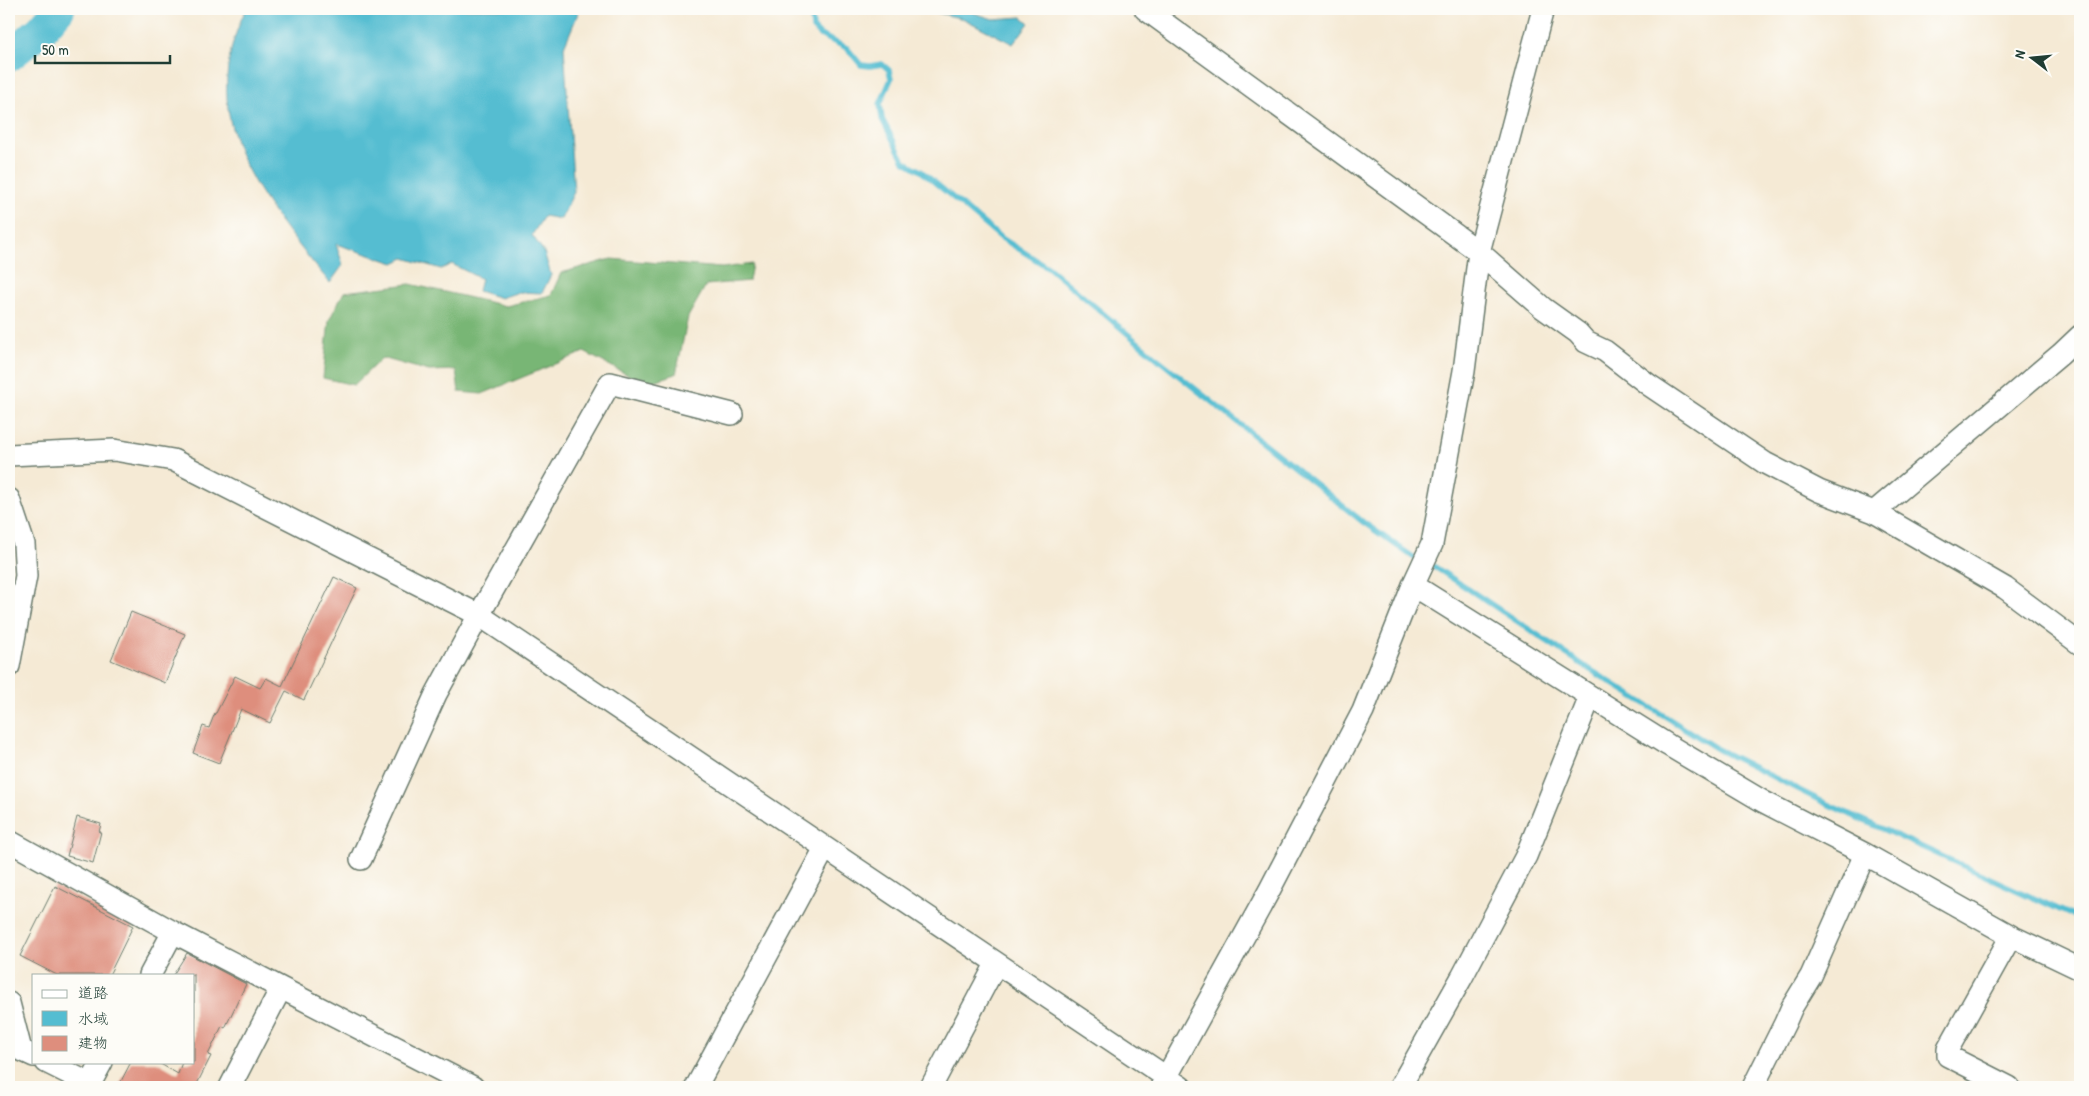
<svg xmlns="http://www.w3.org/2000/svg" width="2089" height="1096" font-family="'Patrick Hand','Klee One',sans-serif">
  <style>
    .forest { fill: #78b675; stroke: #4c7a54 }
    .water { fill: #54bdd1; stroke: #3a7d82 }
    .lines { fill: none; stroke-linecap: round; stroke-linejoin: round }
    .stream { stroke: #54bdd1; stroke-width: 5.5 }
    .river { stroke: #54bdd1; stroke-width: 32 }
    .building { fill: #de8e7d }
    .minor-casing { stroke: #6a7a6c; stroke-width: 24 }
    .minor { stroke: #fff; stroke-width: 21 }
  </style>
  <rect width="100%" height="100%" fill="#fdfcf7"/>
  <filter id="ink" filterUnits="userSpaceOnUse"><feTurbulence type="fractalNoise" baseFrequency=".02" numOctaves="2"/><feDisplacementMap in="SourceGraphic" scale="10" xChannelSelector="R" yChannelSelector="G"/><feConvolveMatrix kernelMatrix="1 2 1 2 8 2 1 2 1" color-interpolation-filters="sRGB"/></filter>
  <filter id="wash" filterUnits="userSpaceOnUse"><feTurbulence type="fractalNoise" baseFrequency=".0096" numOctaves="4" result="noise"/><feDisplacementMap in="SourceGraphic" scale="20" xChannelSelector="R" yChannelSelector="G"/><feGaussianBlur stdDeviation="1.12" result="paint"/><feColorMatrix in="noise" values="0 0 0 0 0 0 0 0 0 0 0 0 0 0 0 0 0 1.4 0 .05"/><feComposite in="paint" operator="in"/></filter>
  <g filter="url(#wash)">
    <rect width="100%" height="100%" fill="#f5ead5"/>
    <path class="forest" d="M 611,259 L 722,268 L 752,264 L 749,281 L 706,285 L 688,317 L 676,374 L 645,384 L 584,352 L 482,394 L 459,392 L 456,370 L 429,371 L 382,358 L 354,385 L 323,378 L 329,320 L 344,292 L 410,284 L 506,306 L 551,295 L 561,273 Z"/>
    <path class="water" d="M 246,9 L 580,9 L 564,47 L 574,192 L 561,219 L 544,216 L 532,235 L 544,252 L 551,275 L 542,293 L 519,292 L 501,298 L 478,291 L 481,279 L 452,264 L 441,269 L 404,258 L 394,263 L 336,244 L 343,265 L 330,283 C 261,200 192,121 246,9 Z
      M 921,9 L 967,9 L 974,13 L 993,19 L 1022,17 L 1029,23 L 1013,44 L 964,19 Z"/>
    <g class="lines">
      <path class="stream" d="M 811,9 L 813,28 L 820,35 L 847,48 L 861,65 L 870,66 L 882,64 L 889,70 L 891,79 L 880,104 L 882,119 L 904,161 L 921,171 L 1000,237 L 1049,268 L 1159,360 L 1363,522 L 1413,557 L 1435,567 L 1583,665 L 1719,750 L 1825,803 L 2080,919"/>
      <path class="river" d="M 9,56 L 41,30 L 59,9"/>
    </g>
    <g id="blocks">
      <path class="building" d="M 334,577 L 357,588 L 304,700 L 286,691 L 270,723 L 241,709 L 219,763 L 193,753 L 203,726 L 209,728 L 215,713 L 216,713 L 235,676 L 260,688 L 266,678 L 282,686 Z
        M 131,612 L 185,634 L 165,683 L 111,660 Z
        M 77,817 L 101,824 L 99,832 L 101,832 L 93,863 L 67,856 Z
        M 55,886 L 133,926 L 109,975 L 57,975 L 20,956 Z
        M 187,953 L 246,984 L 225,1028 L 222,1026 L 208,1055 L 211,1056 L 197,1084 L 203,1087 L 118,1087 L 131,1062 L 157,1062 L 178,1074 L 182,1062 L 194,1062 L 194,975 L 173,975 Z"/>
    </g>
  </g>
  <g filter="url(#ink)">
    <use href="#blocks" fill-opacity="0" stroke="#6a7a6c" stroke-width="1"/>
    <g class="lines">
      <g class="minor-casing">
        <path id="minor" d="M 1145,9 L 1479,252 L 1543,308 L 1578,333 L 1586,342 L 1605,351 L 1649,385 L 1765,463 L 1819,491 L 1874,512 L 2005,588 L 2080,644
          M 9,455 L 114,450 L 173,460 L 479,615 L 1181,1087
          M 9,499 L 24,544 L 26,576 L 9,666
          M 1874,512 L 2061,354 L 2080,336
          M 1413,585 L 1668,745 L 1764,802 L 1865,854 L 2011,936 L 2080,969
          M 9,841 L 173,932 L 281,988 L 230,1087
          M 361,859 L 436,694 L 479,615 L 610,383 L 732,414
          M 150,975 L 173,932
          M 281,988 L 473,1087
          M 9,1003 L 21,1050 L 34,1056
          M 46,1062 L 90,1084 L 102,1062
          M 696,1087 L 825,848
          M 931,1087 L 996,964
          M 1161,1087 L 1269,891 L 1363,711 L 1413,585 L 1432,544 L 1464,371 L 1479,252 L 1543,9
          M 1400,1087 L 1462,977 L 1526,856 L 1590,697
          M 1753,1087 L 1785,1023 L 1792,1007 L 1811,976 L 1865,854
          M 2009,1087 L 1948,1056 L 1948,1049 L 2011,936"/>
      </g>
      <use href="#minor" class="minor"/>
    </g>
  </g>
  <rect width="2089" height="1096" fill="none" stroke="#fdfcf7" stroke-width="30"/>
  <rect x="32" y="974" width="162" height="90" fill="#fdfcf7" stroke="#a4b0a9"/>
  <rect x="42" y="990" width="25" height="8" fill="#ffffff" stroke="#a4b0a9"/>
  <text x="78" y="998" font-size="15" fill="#1f3d34">道路</text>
  <rect x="42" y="1011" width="25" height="15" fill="#54bdd1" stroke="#a4b0a9"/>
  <text x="78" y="1024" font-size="15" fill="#1f3d34">水域</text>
  <rect x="42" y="1036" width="25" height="15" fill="#de8e7d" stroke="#a4b0a9"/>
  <text x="78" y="1048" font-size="15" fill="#1f3d34">建物</text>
  <g transform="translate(2032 58) rotate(286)" stroke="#fdfcf7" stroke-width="4" paint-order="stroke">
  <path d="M0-4L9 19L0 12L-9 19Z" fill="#1f3d34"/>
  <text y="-8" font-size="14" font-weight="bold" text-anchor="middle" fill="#1f3d34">N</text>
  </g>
  <path d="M35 55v8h135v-8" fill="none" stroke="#1f3d34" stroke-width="2.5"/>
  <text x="42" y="55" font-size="15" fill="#1f3d34" stroke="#fdfcf7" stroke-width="4" paint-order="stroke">50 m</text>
</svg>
